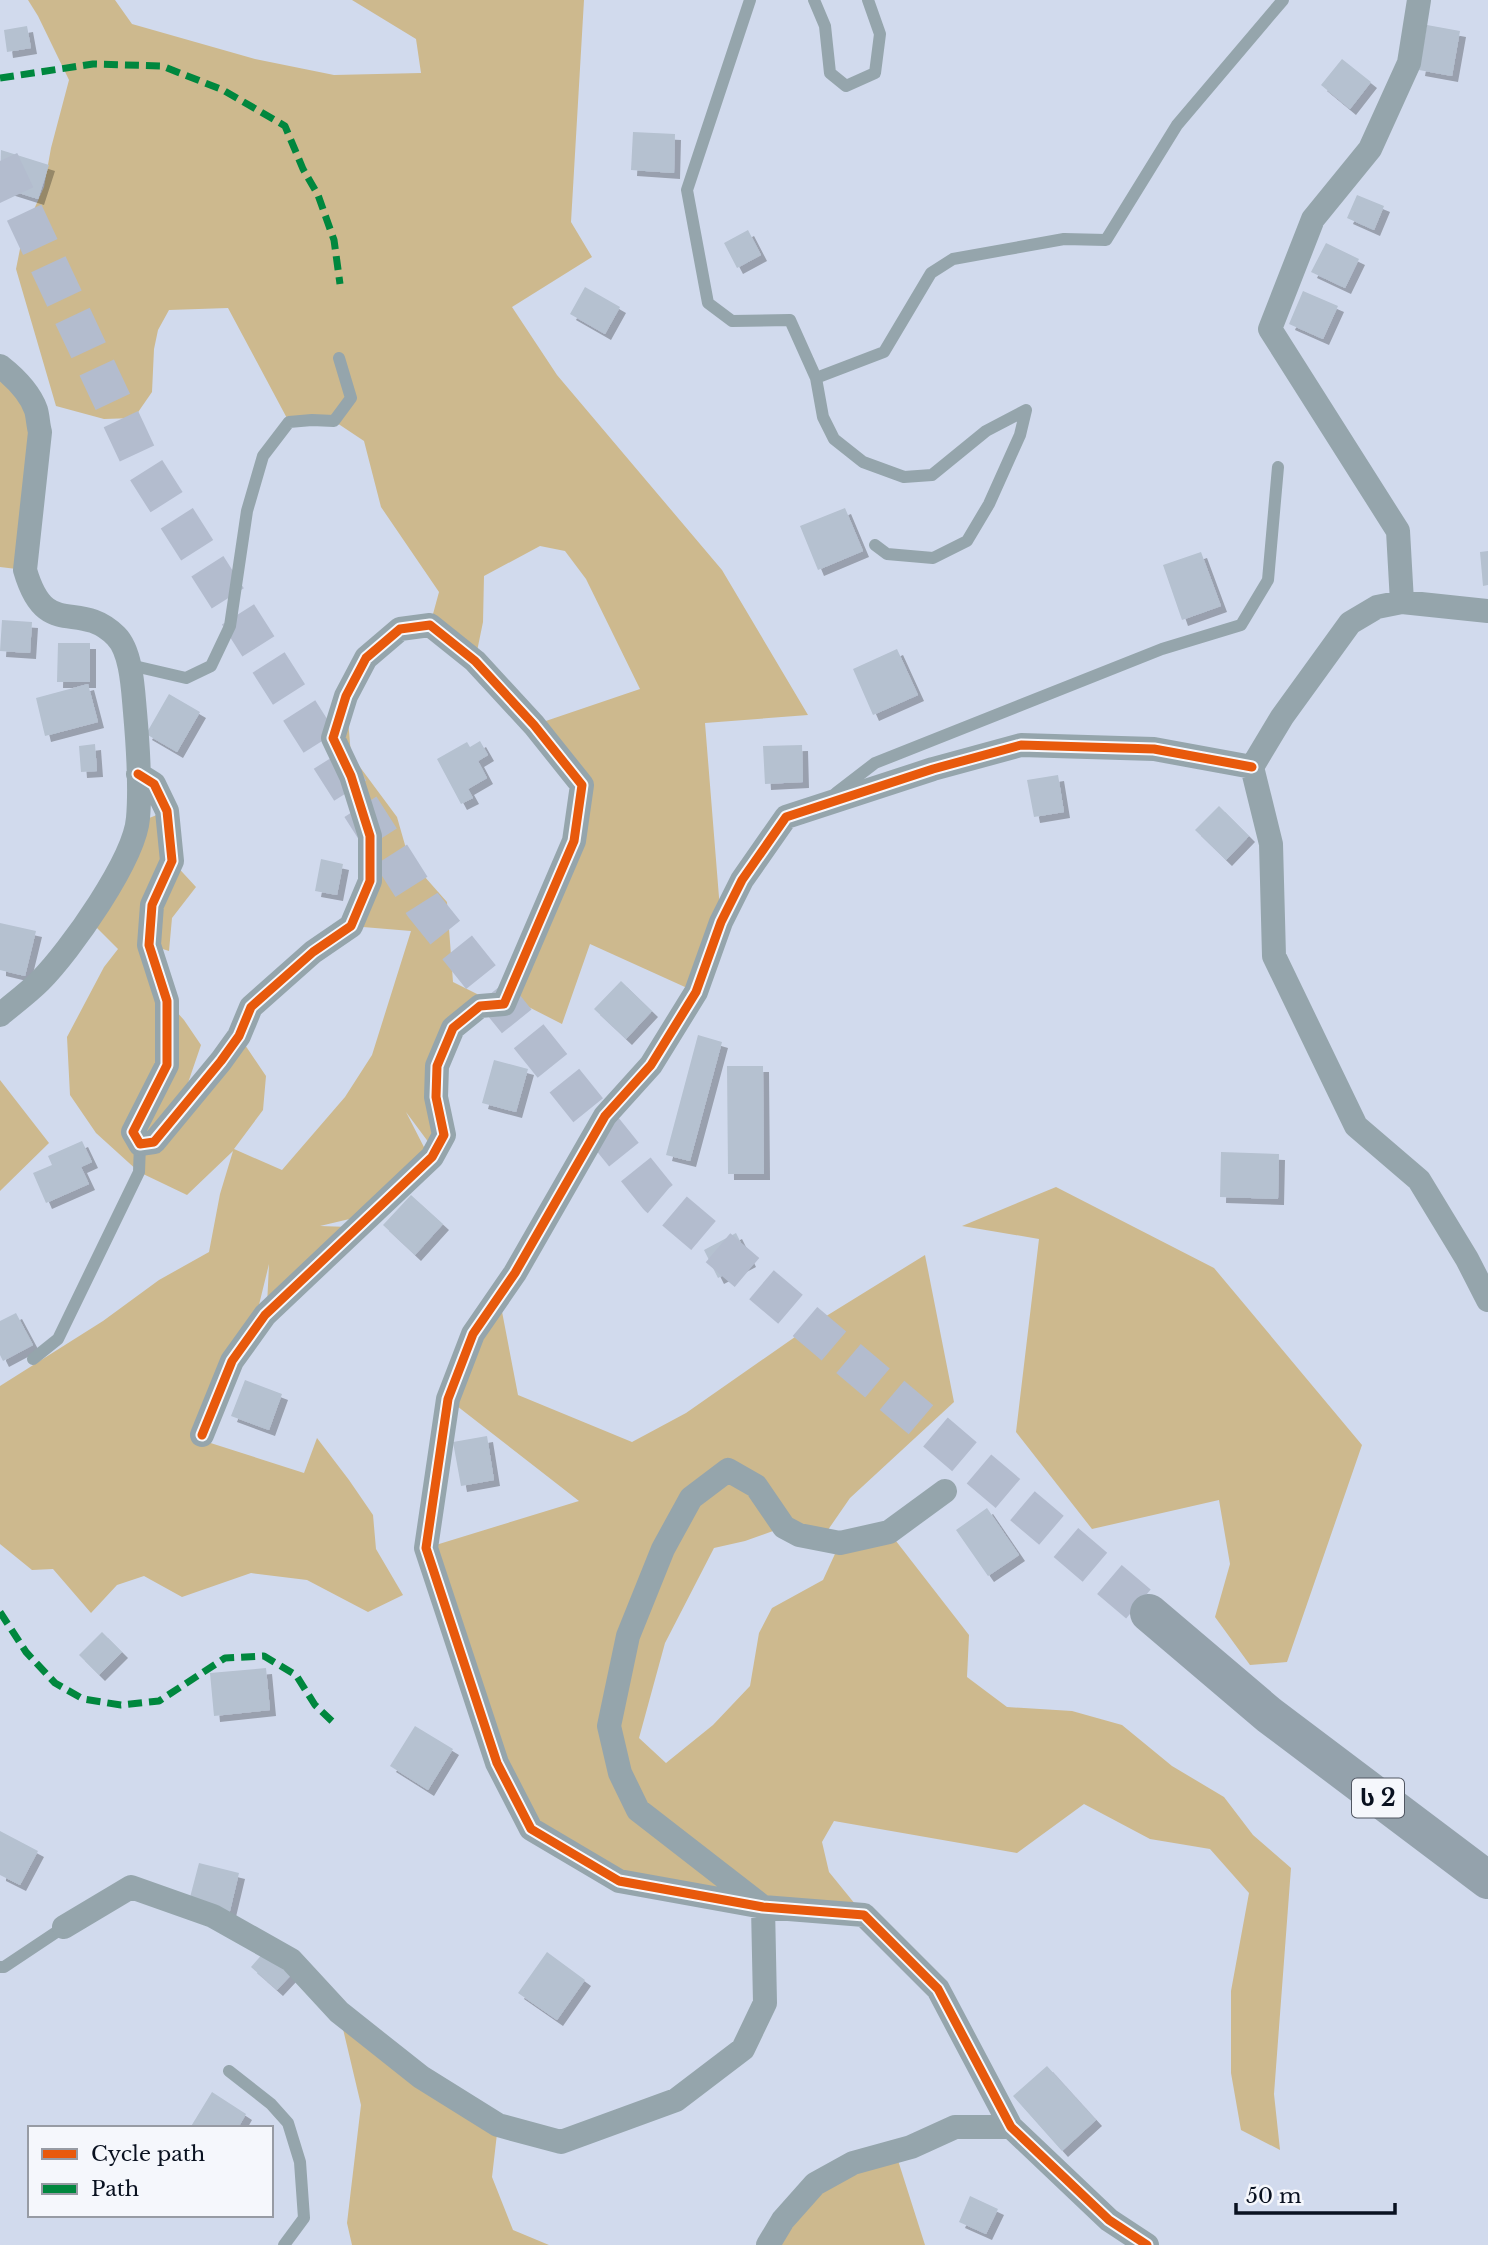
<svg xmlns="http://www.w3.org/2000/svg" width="1488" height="2245" font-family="'Libre Baskerville','Noto Sans Georgian',serif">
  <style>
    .green { fill: #cdb98e }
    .building { fill: #b5c1d0; filter: url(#shadow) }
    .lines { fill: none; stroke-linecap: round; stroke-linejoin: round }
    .trunk-tunnel { stroke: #b3bcce; stroke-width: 38; stroke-dasharray: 38 19; stroke-linecap: butt }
    .service { stroke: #95a5ac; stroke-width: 12 }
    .minor { stroke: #95a5ac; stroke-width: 24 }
    .trunk { stroke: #94a2ac; stroke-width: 38 }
    .quiet { stroke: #00873e; stroke-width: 7; stroke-dasharray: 14 7; stroke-linecap: butt }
    .cycleway-casing { stroke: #f5f7fc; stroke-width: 13 }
    .cycleway { stroke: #e8590c; stroke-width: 9 }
    .labels { text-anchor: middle; stroke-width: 5; stroke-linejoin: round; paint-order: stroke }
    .shield { fill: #f5f7fc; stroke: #505662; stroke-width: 2 }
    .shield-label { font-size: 23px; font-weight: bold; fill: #091120 }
  </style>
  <defs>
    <filter id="shadow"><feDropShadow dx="6" dy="6" stdDeviation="0" flood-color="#0004"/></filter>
  </defs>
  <rect width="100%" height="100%" fill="#d1daed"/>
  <path class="green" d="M 28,0 L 115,0 L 132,24 L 255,59 L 334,75 L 421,73 L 416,39 L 352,0 L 584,0 L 571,222 L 592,257 L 512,307 L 557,375 L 722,570 L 808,715 L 705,723 L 721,922 L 696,992 L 590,944 L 562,1024 L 513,999 L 582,785 L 534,725 L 640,689 L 586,579 L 565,551 L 540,546 L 484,576 L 483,622 L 475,661 L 430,625 L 439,592 L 381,507 L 364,441 L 334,421 L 289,422 L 228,308 L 169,310 L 158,330 L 154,349 L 152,392 L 134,418 L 104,419 L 56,406 L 16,269 L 23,234 L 44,187 L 51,148 L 69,80 L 38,16 Z
    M 0,366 L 29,397 L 25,570 L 0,567 Z
    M 346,696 L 351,755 L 397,817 L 409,859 L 447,902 L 453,982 L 487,999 L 451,1026 L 432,1147 L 406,1112 L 428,1155 L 362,1216 L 320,1226 L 349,1227 L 267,1306 L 269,1264 L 257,1313 L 198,1439 L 304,1473 L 317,1438 L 349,1480 L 373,1515 L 376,1549 L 403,1595 L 368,1612 L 307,1580 L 251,1573 L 182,1597 L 144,1576 L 117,1585 L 91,1613 L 53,1569 L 32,1570 L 0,1544 L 0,1386 L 103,1321 L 159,1280 L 209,1252 L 220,1194 L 233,1151 L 187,1195 L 139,1172 L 96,1133 L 70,1095 L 67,1037 L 104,967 L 118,949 L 90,921 L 139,822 L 167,811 L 172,861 L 196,887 L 172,918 L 169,951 L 150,945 L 167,1001 L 184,1020 L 201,1045 L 178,1112 L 239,1036 L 266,1076 L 263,1110 L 234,1149 L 282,1170 L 345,1097 L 372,1055 L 411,931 L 351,926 L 370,881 L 333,738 Z
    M 0,1080 L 49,1143 L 0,1191 Z
    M 1056,1187 L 1214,1268 L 1362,1445 L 1287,1662 L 1250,1665 L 1215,1617 L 1230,1564 L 1219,1500 L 1092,1529 L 1016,1432 L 1039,1239 L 962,1226 Z
    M 925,1255 L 954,1402 L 850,1498 L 821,1540 L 784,1527 L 745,1541 L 714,1548 L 665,1643 L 639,1738 L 666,1763 L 713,1725 L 750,1686 L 759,1633 L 772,1608 L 823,1580 L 840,1543 L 889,1532 L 969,1635 L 967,1677 L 1007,1707 L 1072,1711 L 1122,1725 L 1172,1766 L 1224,1797 L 1253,1835 L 1291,1868 L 1274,2094 L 1280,2150 L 1241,2130 L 1231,2073 L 1231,1991 L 1249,1893 L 1210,1849 L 1150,1839 L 1084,1804 L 1017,1853 L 834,1821 L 822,1842 L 829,1872 L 864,1915 L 619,1881 L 531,1829 L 426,1548 L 579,1501 L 448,1399 L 499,1296 L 518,1395 L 632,1442 L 686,1413 L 815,1323 Z
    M 339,2012 L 498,2125 L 492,2177 L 513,2230 L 549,2245 L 352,2245 L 347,2223 L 361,2105 Z
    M 895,2151 L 925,2245 L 768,2245 L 815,2184 Z"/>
  <path class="building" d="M 1427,25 L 1460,31 L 1452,76 L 1419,70 Z
    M 27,26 L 31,48 L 7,52 L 4,30 Z
    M 1342,59 L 1371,82 L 1350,109 L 1321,85 Z
    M 633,132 L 675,134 L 674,173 L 631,170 Z
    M 1,150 L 49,165 L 38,199 L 0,187 Z
    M 1357,195 L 1384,206 L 1374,230 L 1347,218 Z
    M 748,230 L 761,255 L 737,268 L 724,243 Z
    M 1326,243 L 1359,259 L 1345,288 L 1311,272 Z
    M 585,287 L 620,307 L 605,334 L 570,314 Z
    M 1303,291 L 1338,306 L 1323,339 L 1289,324 Z
    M 845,508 L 863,551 L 818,570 L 800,526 Z
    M 1488,551 L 1488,585 L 1483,586 L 1480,552 Z
    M 1201,552 L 1221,606 L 1182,620 L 1163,565 Z
    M 2,620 L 32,622 L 30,653 L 0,651 Z
    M 58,643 L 90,643 L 90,682 L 57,682 Z
    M 897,649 L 918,695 L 873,715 L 853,669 Z
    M 88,684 L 98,722 L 45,736 L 36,698 Z
    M 169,694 L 200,712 L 177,752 L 146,734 Z
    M 480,741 L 488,755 L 478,761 L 487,778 L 468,789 L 473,798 L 461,804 L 437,759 L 467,742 L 470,747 Z
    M 95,744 L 97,771 L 81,772 L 79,746 Z
    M 802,745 L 803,782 L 765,784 L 763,746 Z
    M 1058,775 L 1064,812 L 1034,817 L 1027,780 Z
    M 1219,806 L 1249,836 L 1226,860 L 1195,830 Z
    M 321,859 L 343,864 L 337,895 L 315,891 Z
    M 0,923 L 36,931 L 25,976 L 0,970 Z
    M 621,981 L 652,1011 L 626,1039 L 594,1009 Z
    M 698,1035 L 722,1042 L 690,1161 L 666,1155 Z
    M 494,1060 L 528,1069 L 516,1112 L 482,1103 Z
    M 727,1066 L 763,1066 L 764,1174 L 728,1174 Z
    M 82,1141 L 92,1162 L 81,1167 L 89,1184 L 46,1203 L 33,1173 L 52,1165 L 48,1156 Z
    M 1221,1152 L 1279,1154 L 1278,1199 L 1220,1197 Z
    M 411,1195 L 443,1224 L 415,1255 L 383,1225 Z
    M 736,1233 L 750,1261 L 718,1278 L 704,1250 Z
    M 16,1313 L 33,1345 L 3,1361 L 0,1355 L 0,1321 Z
    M 245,1380 L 282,1394 L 269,1430 L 231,1416 Z
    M 487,1436 L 494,1480 L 461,1486 L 453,1442 Z
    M 987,1508 L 1019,1555 L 988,1576 L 956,1530 Z
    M 102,1632 L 122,1652 L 99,1675 L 79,1655 Z
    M 266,1668 L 270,1710 L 214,1716 L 210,1673 Z
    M 415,1726 L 453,1749 L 428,1790 L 390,1766 Z
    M 0,1831 L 38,1851 L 20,1885 L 0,1875 Z
    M 199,1863 L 239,1873 L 229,1915 L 188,1905 Z
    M 265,1951 L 291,1975 L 277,1990 L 251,1967 Z
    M 547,1952 L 585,1980 L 557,2020 L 518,1993 Z
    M 1047,2066 L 1096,2120 L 1062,2151 L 1013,2096 Z
    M 212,2092 L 246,2114 L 238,2128 L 190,2128 Z
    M 970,2196 L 998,2209 L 986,2234 L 959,2222 Z"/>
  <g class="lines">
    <path class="trunk-tunnel" d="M 0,161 L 141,462 L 423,905 L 658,1197 L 1149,1613"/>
    <path class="service" d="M 750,0 L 687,190 L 708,303 L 732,321 L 790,320 L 816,378 L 884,352 L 931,273 L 953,259 L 1064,239 L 1106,240 L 1177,125 L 1283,0
      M 814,0 L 825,26 L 830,73 L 846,86 L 875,73 L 880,34 L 868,0
      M 816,378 L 823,417 L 834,439 L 863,462 L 904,477 L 932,475 L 986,431 L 1026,410 L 1020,435 L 989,504 L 967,541 L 933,558 L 887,554 L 875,545
      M 130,665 L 186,678 L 211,666 L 230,626 L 247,511 L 263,456 L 289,422 L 312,420 L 334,421 L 351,398 L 339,358
      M 836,793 L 875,763 L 1162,649 L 1241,625 L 1268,580 L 1278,467
      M 33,1359 L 58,1339 L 139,1172 L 140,1144
      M 0,1967 L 4,1967 L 64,1927
      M 229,2071 L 271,2104 L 288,2123 L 300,2162 L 304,2218 L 284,2245"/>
    <path class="minor" d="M 0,366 C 14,377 30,393 36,410 C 38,417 38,425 40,432 L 25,570 C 46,642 78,598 116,636 C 132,652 133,691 135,712 C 138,746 141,784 138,818 C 135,859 70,951 40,981 C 28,993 13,1004 0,1015
      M 1402,602 L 1398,531 L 1270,329 L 1313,219 L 1370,149 L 1409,63 L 1419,0
      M 1488,611 L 1402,602 L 1377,607 L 1350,623 L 1282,717 L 1252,767 L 1271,844 L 1274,956 L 1356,1126 L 1419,1180 L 1467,1259 L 1488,1300
      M 138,774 L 154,784 L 167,811 L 172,861 L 152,905 L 149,945 L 167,1001 L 167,1065 L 133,1132 L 140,1144 L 154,1142 L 221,1061 L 239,1036 L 251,1007 L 313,952 L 351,926 L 370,881 L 370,836 L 351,776 L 333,738 L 346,696 L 366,658 L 400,629 L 430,625 L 475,661 L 534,725 L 582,785 L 574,841 L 504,1004 L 480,1006 L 453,1028 L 437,1066 L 436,1097 L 444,1135 L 432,1157 L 265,1315 L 232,1361 L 202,1435
      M 64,1927 L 131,1887 L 213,1916 L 291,1960 L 339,2012 L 421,2077 L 498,2125 L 561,2142 L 676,2100 L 743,2049 L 765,2003 L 763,1907 L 638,1810 L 620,1773 L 609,1726 L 628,1636 L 663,1549 L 691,1498 L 728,1470 L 756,1486 L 784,1527 L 799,1535 L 840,1543 L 889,1532 L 945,1491
      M 768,2245 L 783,2220 L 815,2184 L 853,2163 L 911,2147 L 955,2127 L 1011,2127
      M 1147,2245 L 1109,2220 L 1011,2127 L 938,1989 L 864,1915 L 763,1907 L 619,1881 L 531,1829 L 497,1763 L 426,1548 L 448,1399 L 473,1334 L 515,1273 L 605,1116 L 651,1065 L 696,992 L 721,922 L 742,880 L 786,817 L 933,769 L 1021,745 L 1154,749 L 1252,767"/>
    <path class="trunk" d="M 1149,1613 L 1269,1715 L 1488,1880"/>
    <path class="quiet" d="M 0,78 L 93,64 L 162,66 L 223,90 L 285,126 L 303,169 L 318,195 L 334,240 L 340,284
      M 0,1612 L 26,1652 L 55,1683 L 83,1699 L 121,1705 L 159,1701 L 225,1658 L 264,1656 L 296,1675 L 315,1705 L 336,1725"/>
    <g class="cycleway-casing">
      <path id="cycleway" d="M 138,774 L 154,784 L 167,811 L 172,861 L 152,905 L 149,945 L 167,1001 L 167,1065 L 133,1132 L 140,1144 L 154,1142 L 221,1061 L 239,1036 L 251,1007 L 313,952 L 351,926 L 370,881 L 370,836 L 351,776 L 333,738 L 346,696 L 366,658 L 400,629 L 430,625 L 475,661 L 534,725 L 582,785 L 574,841 L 504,1004 L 480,1006 L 453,1028 L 437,1066 L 436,1097 L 444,1135 L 432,1157 L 265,1315 L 232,1361 L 202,1435
        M 1147,2245 L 1109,2220 L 1011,2127 L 938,1989 L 864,1915 L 763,1907 L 619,1881 L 531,1829 L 497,1763 L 426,1548 L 448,1399 L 473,1334 L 515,1273 L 605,1116 L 651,1065 L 696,992 L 721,922 L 742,880 L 786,817 L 933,769 L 1021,745 L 1154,749 L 1252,767"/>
    </g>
    <use href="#cycleway" class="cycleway"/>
  </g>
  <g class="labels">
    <rect class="shield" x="1352" y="1778.5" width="52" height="39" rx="5"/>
    <g class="shield-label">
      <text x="1378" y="1806">ს 2</text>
    </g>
  </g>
  <rect x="28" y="2126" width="245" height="91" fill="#f5f7fc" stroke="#979ba4" stroke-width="2"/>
  <rect x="42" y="2149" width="35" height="10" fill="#e8590c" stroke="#979ba4" stroke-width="2"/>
  <text x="91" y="2161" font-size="21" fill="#091120">Cycle path</text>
  <rect x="42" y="2184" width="35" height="10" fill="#00873e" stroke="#979ba4" stroke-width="2"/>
  <text x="91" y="2196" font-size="21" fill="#091120">Path</text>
  <path d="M1236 2203v10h159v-10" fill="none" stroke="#091120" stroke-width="3.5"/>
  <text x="1246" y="2203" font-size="21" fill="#091120" stroke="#f5f7fc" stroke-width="5" paint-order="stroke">50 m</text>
</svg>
